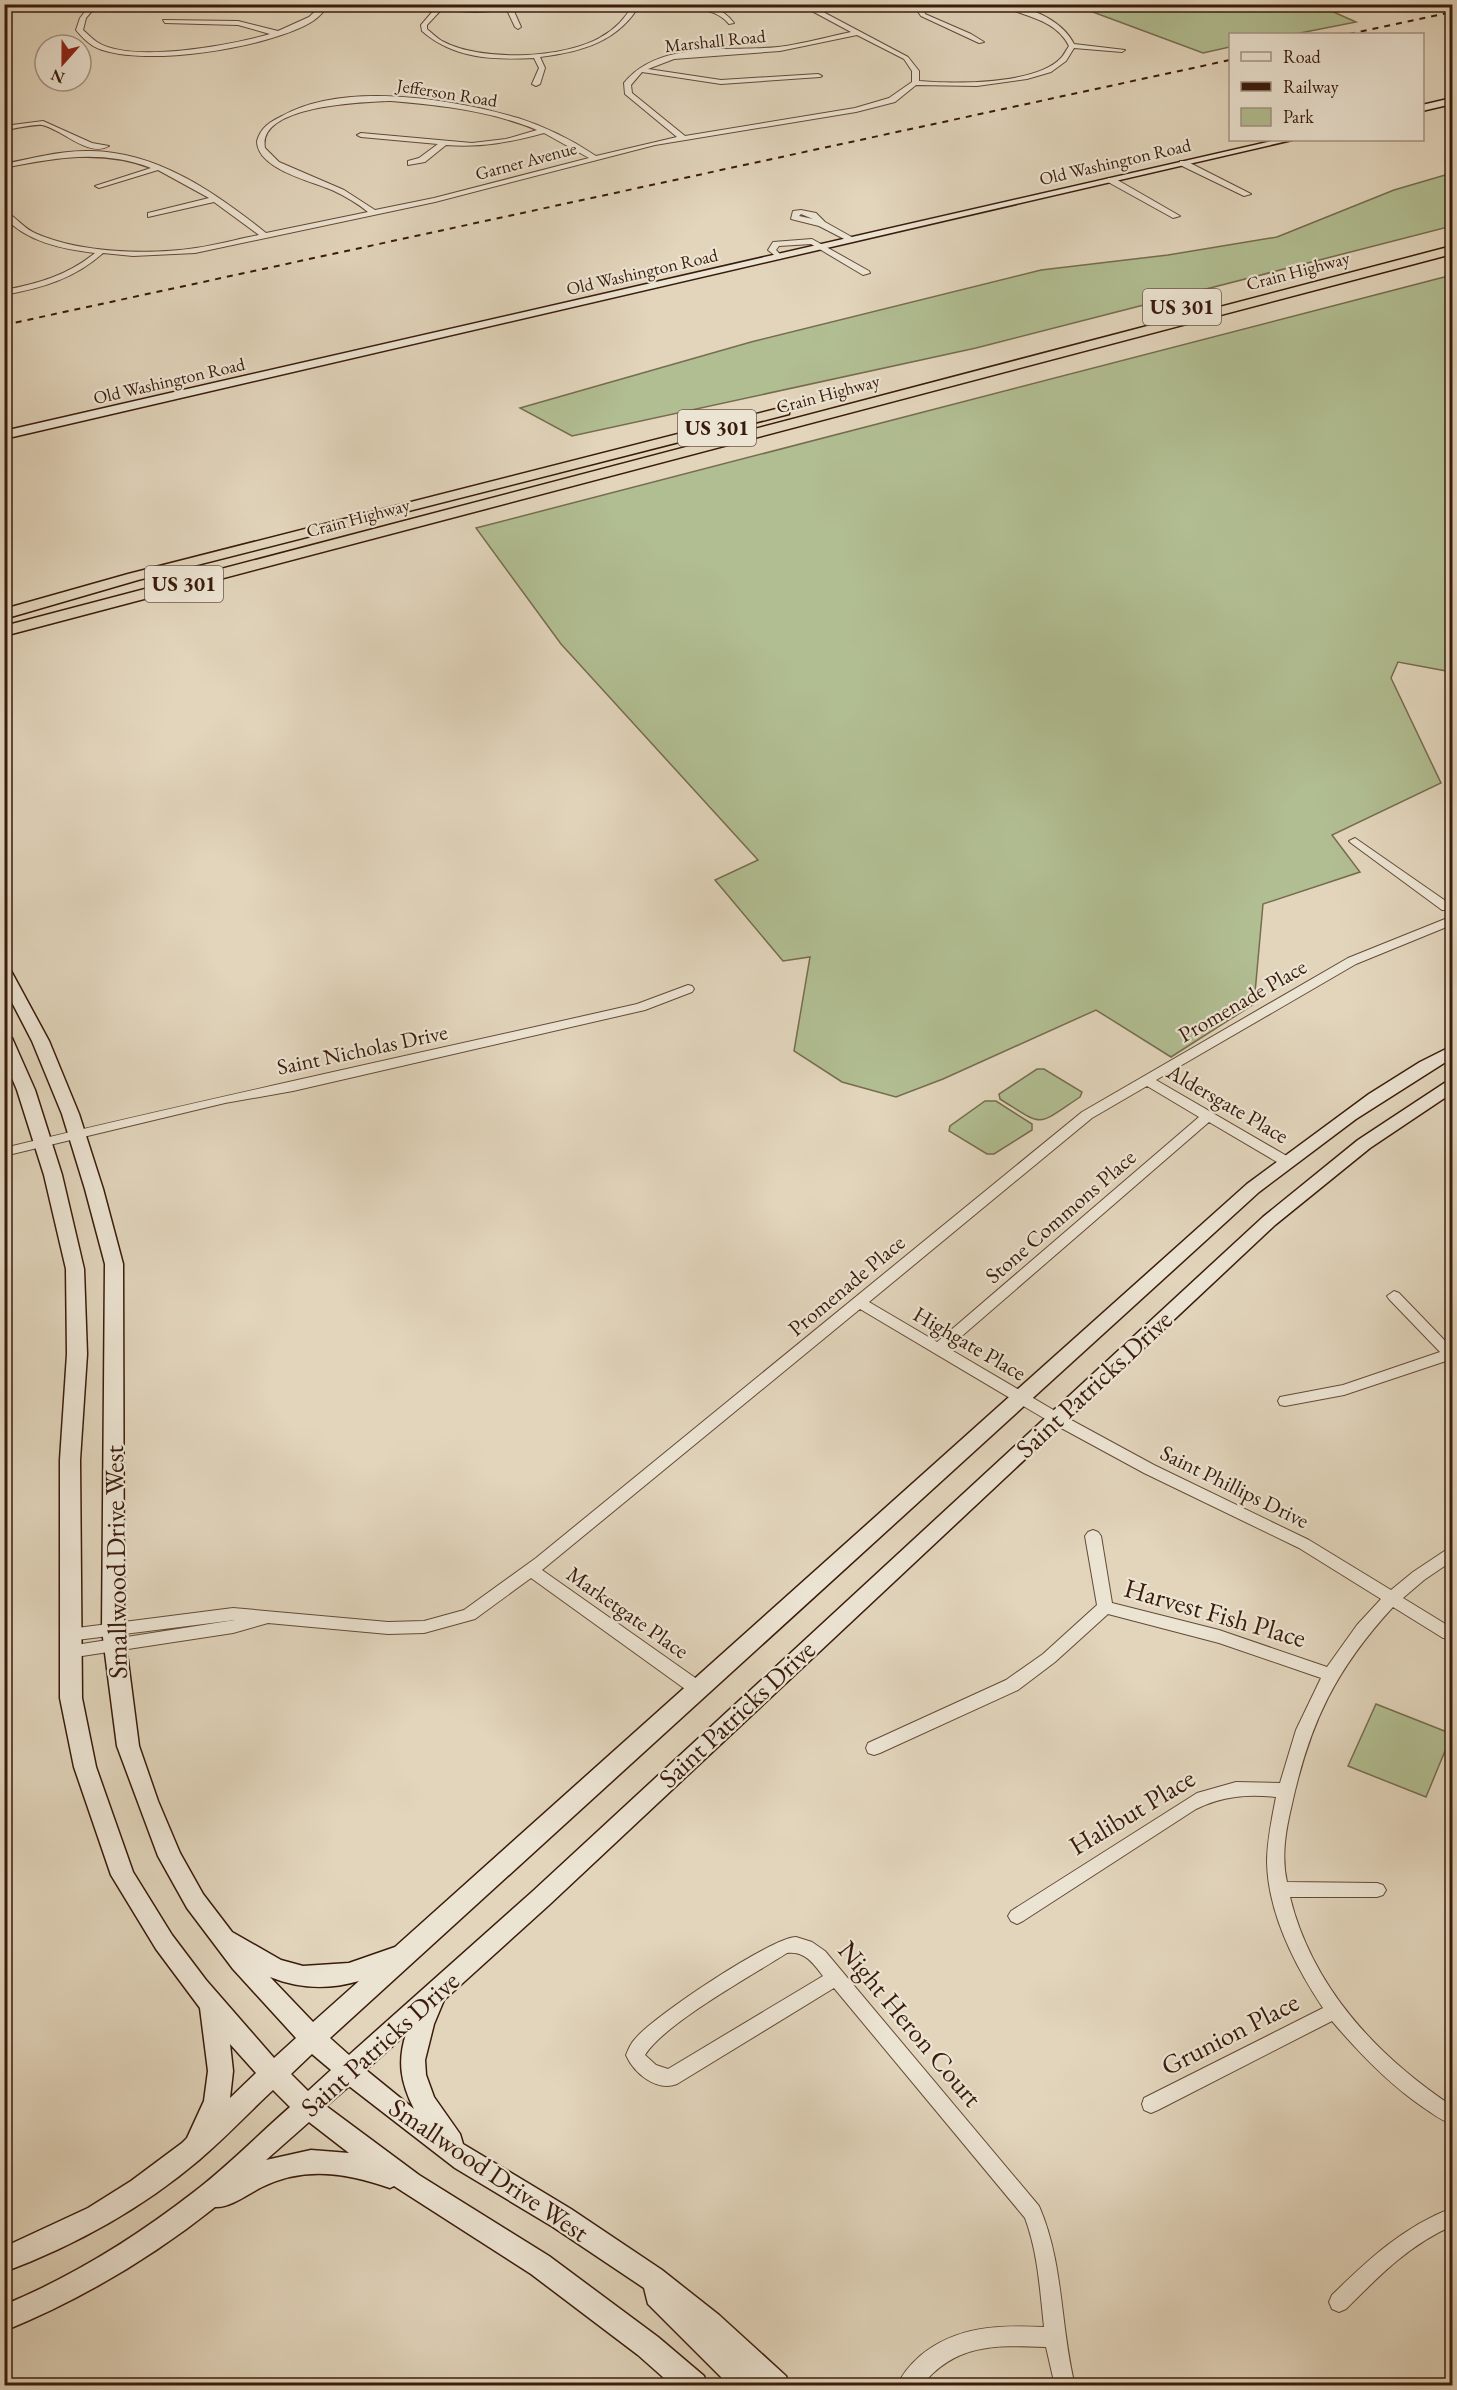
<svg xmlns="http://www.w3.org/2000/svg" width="1457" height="2390" font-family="'EB Garamond',serif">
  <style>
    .green { fill: #b1be92; stroke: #766c4e; stroke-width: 1.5 }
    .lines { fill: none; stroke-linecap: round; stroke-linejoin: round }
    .minor-casing { stroke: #644a37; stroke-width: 2 }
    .secondary-casing { stroke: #3a1b0b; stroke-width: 3 }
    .trunk-casing { stroke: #3a1b0b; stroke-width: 3 }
    .minor { fill: #ece4d3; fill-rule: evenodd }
    .secondary { fill: #ece4d3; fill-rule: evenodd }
    .trunk { fill: #e2d5bc; fill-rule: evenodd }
    .rail { stroke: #3a1b0b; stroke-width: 2; stroke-dasharray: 6 6; stroke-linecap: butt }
    .labels { text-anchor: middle; stroke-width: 4.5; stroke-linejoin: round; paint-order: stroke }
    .far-street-label { font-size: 18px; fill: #3a1b0b; stroke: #ece4d3 }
    .shield { fill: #ece4d3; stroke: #6f5747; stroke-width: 1.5 }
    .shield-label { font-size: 21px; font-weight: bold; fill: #3a1b0b }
    .street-label { font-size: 22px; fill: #3a1b0b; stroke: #ece4d3 }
    .near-street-label { font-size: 27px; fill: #3a1b0b; stroke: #ece4d3 }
  </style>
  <rect width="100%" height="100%" fill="#e2d5bc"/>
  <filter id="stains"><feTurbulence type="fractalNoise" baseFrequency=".00333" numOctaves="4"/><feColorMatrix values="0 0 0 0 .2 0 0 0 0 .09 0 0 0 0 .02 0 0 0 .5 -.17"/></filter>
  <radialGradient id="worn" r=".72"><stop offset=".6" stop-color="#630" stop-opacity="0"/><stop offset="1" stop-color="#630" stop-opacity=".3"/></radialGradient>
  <path class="green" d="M 1074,5 L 1318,5 L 1356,22 L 1295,34 L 1230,34 L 1230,47 L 1203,53 Z
    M 1452,173 L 1452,226 L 976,348 L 572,436 L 520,408 L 751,342 L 1041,270 L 1168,255 L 1277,237 L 1394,190 Z
    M 1452,275 L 1452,581 L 1450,590 L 1452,594 L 1452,672 L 1398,662 L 1391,678 L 1441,783 L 1332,835 L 1360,872 L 1263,904 L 1254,1004 L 1171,1057 L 1096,1010 L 943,1079 L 896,1097 L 842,1082 L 794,1051 L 810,957 L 783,961 L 715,880 L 758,860 L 561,644 L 476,528 Z
    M 1037,1069 L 1044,1069 L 1082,1092 L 1080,1097 C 1035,1127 1045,1127 1000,1099 L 999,1094 Z
    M 985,1101 L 996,1101 L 1032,1124 L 1032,1130 L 994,1154 L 987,1154 L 949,1131 L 950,1126 Z
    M 1376,1704 L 1452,1734 L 1426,1797 L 1348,1766 Z"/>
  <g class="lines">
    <g class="minor-casing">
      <path id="minor" d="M 91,4 L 98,4 L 86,18 L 83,30 C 87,33 92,39 97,42 C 131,64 232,45 270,34 L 238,25 L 165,23 L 163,20 L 238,21 L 278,31 L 309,17 L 323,4 L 330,4 C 325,10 319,17 313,21 C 273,47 136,70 93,46 C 87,42 80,35 76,30 L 80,18 Z
        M 439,4 L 475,8 L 550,4 L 547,7 L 513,9 L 521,27 L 518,29 L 515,27 L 507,10 L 475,12 L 441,10 L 427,25 L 427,29 C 432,33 437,38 442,41 C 480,62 564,59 601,37 C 614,30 626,18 633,4 L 640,4 C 619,42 580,52 540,57 L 545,68 L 540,84 L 536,86 L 532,84 L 539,68 L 534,58 C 493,60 454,59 422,31 L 421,25 Z
        M 678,4 C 700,4 720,4 734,23 L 729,24 C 715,7 696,11 678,4 Z
        M 799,4 L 808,4 L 908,57 L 919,71 L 919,81 C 953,84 1036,85 1061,58 C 1064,55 1066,50 1069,46 C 1055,18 1023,17 998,4 C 1025,4 1062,19 1074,44 L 1125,50 L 1122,52 L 1074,48 L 1066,61 L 1051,72 L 1027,79 L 977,86 L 916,85 L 895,102 L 856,112 L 655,145 L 435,202 L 195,253 L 133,256 L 103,253 C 74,279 42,288 4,295 L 4,290 C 38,284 68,275 95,253 C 62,249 27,242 4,217 L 4,210 C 16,217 24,229 37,234 C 81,253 149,255 196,248 C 217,245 238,239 259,235 L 214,202 L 148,217 L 148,213 L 209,198 L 158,170 L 99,188 L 95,186 L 151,168 C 101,149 55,158 4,168 L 4,164 C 33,158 62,150 91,151 C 158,152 216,193 266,233 L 368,212 C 357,203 345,196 332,190 C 311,181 257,169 257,141 C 261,127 270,122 282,116 C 345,81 452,99 518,118 C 546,127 572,140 596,156 L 677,137 L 625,94 L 624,83 C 659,40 728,52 778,47 C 803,44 827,37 851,32 ZM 857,35 L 904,59 L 912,71 L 912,82 L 889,98 L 855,108 L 685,136 L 632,93 L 631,85 L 642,72 L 721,84 L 820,77 L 822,76 L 818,74 L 721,80 L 648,69 L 674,59 L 780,51 ZM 391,101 C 440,105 491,111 537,130 L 506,139 L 472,143 L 361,133 L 357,135 L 361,137 L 438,144 L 419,158 L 408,161 L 408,165 L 425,162 L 446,145 C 481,148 511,142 544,133 L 589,158 L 434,198 L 375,210 L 344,190 L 279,162 L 265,148 C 257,105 364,102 391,101 Z
        M 916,4 L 922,4 L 925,14 L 971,34 L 984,42 L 979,43 L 921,16 L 916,9 Z
        M 43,121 L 92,143 L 109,146 C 88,158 62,129 42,125 C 32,124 16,129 4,130 L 4,126 Z
        M 1180,161 L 1186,161 L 1251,194 L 1244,196 L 1180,165 Z
        M 1108,178 L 1114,178 L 1180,216 L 1173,218 L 1108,182 Z
        M 801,210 L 816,213 L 825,222 L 857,240 L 850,242 L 819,226 L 791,219 L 793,211 ZM 801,214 L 813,219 L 799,216 Z
        M 812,239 L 869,271 L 870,273 L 863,275 L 811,244 L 779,246 L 776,250 L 783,257 L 779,259 L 768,250 L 773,242 Z
        M 1355,838 L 1450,904 L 1452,907 L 1450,910 L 1442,910 L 1351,843 L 1349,841 Z
        M 1445,919 L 1449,920 L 1451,923 L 1449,926 L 1356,964 L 1156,1080 L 1292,1159 L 1294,1162 L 1292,1165 L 1282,1165 L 1209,1122 L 948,1348 L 1062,1415 L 1154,1465 L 1309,1540 L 1391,1590 L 1413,1572 L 1446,1550 L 1452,1548 L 1452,1561 L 1424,1580 L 1403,1598 L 1452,1628 L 1452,1639 L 1443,1638 L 1393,1607 C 1336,1669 1310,1722 1292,1804 C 1286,1829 1281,1856 1287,1882 L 1377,1883 L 1383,1885 L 1386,1890 L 1383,1895 L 1377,1897 L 1290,1897 C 1312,1987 1377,2056 1452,2106 L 1452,2124 C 1442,2121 1433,2114 1424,2108 C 1389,2084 1360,2054 1332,2021 L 1158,2110 L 1151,2113 L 1144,2110 L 1142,2104 L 1144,2098 L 1323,2008 C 1295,1966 1268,1913 1267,1862 C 1267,1840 1272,1818 1276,1797 C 1247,1794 1223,1796 1196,1809 L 1023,1921 L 1017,1924 L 1011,1921 L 1008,1916 L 1011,1911 L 1197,1793 L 1236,1782 L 1280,1783 L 1296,1730 L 1321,1678 L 1219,1643 L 1108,1614 L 1055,1662 L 1018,1690 L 880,1753 L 874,1755 L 868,1753 L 866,1748 L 868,1743 L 1006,1680 L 1043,1654 L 1097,1605 L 1085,1536 L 1088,1532 L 1093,1530 L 1098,1532 L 1101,1536 L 1112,1603 L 1219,1630 L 1327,1667 L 1357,1625 L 1381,1599 L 1299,1548 L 1144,1473 L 1052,1423 L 860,1309 L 542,1570 L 704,1684 L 706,1689 L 704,1694 L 698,1696 L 692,1694 L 531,1578 L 475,1619 L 424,1633 L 388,1634 L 268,1623 L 233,1633 L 69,1658 L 63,1656 L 61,1652 L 63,1648 L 69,1646 L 235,1620 L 69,1641 L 63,1639 L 61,1635 L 63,1631 L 69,1629 L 233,1608 L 388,1622 L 424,1621 L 464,1610 L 536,1558 L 1082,1112 L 1348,958 ZM 1147,1086 L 1199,1117 L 937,1342 L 869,1302 L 1092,1118 Z
        M 688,985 L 692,986 L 694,989 L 692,992 L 645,1010 L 293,1091 L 225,1103 L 4,1156 L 4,1148 C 215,1097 426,1052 637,1004 Z
        M 1394,1291 L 1399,1293 L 1452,1348 L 1452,1361 L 1449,1360 L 1344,1395 L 1285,1406 L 1280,1405 L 1278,1401 L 1280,1397 L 1343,1385 L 1440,1352 L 1389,1299 L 1387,1296 Z
        M 796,1937 L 812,1942 L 825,1951 L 1039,2206 C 1064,2263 1060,2326 1075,2386 L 1055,2386 L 1046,2347 C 995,2345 956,2343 921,2386 L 897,2386 C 902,2374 911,2364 920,2356 C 956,2326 999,2325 1044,2327 C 1040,2290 1038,2253 1025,2218 L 834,1988 L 677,2084 C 656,2092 634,2073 626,2055 C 628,2050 631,2043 635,2039 C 652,2017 772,1937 796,1937 ZM 787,1953 C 805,1951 813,1963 823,1976 L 668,2069 L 656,2065 L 645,2055 C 665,2023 753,1975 787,1953 Z
        M 1452,2208 L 1452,2226 C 1410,2244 1378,2277 1346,2309 L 1339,2312 L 1332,2309 L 1329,2302 L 1332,2295 C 1369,2259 1403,2227 1452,2208 Z"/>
    </g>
    <g class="secondary-casing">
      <path id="secondary" d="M 1452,98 L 1452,104 L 1422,111 L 1422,105 Z
        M 1276,140 L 1292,140 L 4,439 L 4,431 Z
        M 4,967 L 10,969 L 49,1041 L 79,1114 L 103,1189 L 123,1264 L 124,1630 L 139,1746 L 158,1801 L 180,1853 L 203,1894 L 232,1932 L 281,1960 L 303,1966 L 349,1963 L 395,1947 L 1247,1184 L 1369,1094 L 1420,1062 L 1452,1046 L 1452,1058 L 1356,1119 L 1259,1192 L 330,2038 L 349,2055 L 533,1891 L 1263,1217 L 1358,1140 L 1446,1082 L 1452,1081 L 1452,1093 L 1370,1148 L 1275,1225 L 549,1905 L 444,2000 L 434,2024 L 425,2060 L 426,2075 L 434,2097 L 460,2134 L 463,2144 L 571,2209 L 662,2270 L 719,2315 L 786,2376 L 789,2386 L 730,2386 L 648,2304 L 644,2288 L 553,2227 L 455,2168 L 349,2086 L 326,2106 L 419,2175 L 549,2256 L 658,2337 L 704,2376 L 707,2386 L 673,2386 L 638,2355 L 531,2274 L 394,2186 L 390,2188 C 346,2173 305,2166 262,2187 C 248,2194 230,2208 215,2207 C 151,2258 80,2300 4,2331 L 4,2305 C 72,2277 136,2237 194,2192 C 228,2166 258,2135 290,2107 L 273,2090 C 248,2113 225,2138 199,2160 C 141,2209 76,2245 4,2272 L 4,2247 L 88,2208 L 131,2181 L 182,2143 L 187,2138 L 204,2101 L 208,2071 L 200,2008 L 156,1949 L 111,1875 L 74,1767 L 60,1698 L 60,1460 L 67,1354 L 66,1269 L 44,1175 L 17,1090 L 4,1059 L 4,1033 L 12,1038 L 35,1090 L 62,1175 L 84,1269 L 87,1354 L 80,1460 L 82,1698 L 96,1767 L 133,1872 L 172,1935 L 206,1980 L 274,2058 L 296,2038 L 233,1969 L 187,1908 L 158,1856 L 117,1746 L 102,1630 L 105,1264 L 85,1189 L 62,1114 L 32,1041 L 4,987 ZM 270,1977 C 300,1989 328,1990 359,1981 L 313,2022 ZM 406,2034 C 397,2062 401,2083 414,2109 L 366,2070 ZM 230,2044 L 256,2073 L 230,2098 L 233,2071 ZM 312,2054 L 331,2070 L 308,2091 L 291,2074 ZM 309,2122 L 349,2153 L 311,2150 L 266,2160 Z"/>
    </g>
    <g class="trunk-casing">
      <path id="trunk" d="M 1452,246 L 1452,254 L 4,636 L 4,626 Z
        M 784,407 L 789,408 L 789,414 L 138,580 L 4,619 L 4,609 L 128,574 Z"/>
    </g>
    <use href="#minor" class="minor"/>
    <use href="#secondary" class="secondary"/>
    <use href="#trunk" class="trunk"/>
    <path class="rail" d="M 1349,34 L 1452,12
      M 4,325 L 1230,60"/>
  </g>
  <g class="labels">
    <g class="far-street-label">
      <text transform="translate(715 41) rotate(-6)" y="6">Marshall Road</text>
      <text transform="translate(447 93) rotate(9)" y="6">Jefferson Road</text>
      <text transform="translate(526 161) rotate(-15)" y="6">Garner Avenue</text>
      <text transform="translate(1115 162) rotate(-13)" y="6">Old Washington Road</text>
      <text transform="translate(1298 271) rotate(-15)" y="6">Crain Highway</text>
      <text transform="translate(642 272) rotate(-13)" y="6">Old Washington Road</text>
      <text transform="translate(169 381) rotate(-13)" y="6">Old Washington Road</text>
      <text transform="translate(828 394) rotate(-15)" y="6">Crain Highway</text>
      <text transform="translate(358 518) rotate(-15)" y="6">Crain Highway</text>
    </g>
    <g class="shield">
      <rect x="1143" y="289" width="78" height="36" rx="4.5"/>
      <rect x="678" y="410" width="78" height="36" rx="4.5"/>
      <rect x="145" y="566" width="78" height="36" rx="4.5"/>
    </g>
    <g class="shield-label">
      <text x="1182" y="314">US 301</text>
      <text x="717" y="435">US 301</text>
      <text x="184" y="591">US 301</text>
    </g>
    <g class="street-label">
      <text transform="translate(1242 1000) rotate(-30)" y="8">Promenade Place</text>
      <text transform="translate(362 1049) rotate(-12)" y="8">Saint Nicholas Drive</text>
      <text transform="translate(1228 1103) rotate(30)" y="8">Aldersgate Place</text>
      <text transform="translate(1060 1216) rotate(-41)" y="8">Stone Commons Place</text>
      <text transform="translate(846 1285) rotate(-40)" y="8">Promenade Place</text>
      <text transform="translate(970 1343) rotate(30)" y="8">Highgate Place</text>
      <text transform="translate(1235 1486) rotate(26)" y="8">Saint Phillips Drive</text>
      <text transform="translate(628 1612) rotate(35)" y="8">Marketgate Place</text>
    </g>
    <g class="near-street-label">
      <text transform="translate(1094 1384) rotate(-43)" y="9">Saint Patricks Drive</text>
      <text transform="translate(116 1562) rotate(-91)" y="9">Smallwood Drive West</text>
      <text transform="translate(1215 1613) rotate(16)" y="9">Harvest Fish Place</text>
      <text transform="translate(737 1714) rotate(-43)" y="9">Saint Patricks Drive</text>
      <text transform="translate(1132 1812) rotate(-31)" y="9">Halibut Place</text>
      <text transform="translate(910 2024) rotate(50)" y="9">Night Heron Court</text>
      <text transform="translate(1230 2034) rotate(-27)" y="9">Grunion Place</text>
      <text transform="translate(380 2044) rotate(-42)" y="9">Saint Patricks Drive</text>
      <text transform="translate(489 2170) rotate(34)" y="9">Smallwood Drive West</text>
    </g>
  </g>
  <rect width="1457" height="2390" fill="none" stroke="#e2d5bc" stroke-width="24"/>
  <rect x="6" y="6" width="1445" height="2378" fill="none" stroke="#3a1b0b" stroke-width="3"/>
  <rect x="12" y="12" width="1433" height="2366" fill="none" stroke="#3a1b0b" stroke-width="1.5"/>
  <rect x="1229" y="33" width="195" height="108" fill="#ece4d3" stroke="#a59483" stroke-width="1.5"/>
  <rect x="1241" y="52" width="30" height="9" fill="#ece4d3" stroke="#a59483" stroke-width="1.5"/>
  <text x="1283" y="63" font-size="18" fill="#3a1b0b">Road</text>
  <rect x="1241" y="82" width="30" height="9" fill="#3a1b0b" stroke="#a59483" stroke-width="1.5"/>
  <text x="1283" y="93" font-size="18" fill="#3a1b0b">Railway</text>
  <rect x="1241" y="108" width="30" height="18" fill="#b1be92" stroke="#a59483" stroke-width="1.5"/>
  <text x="1283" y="123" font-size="18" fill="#3a1b0b">Park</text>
  <g transform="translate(63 63) rotate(201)"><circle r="28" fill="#ece4d3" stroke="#a59483" stroke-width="1.5"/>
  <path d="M0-4.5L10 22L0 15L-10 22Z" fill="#8f2418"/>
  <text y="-9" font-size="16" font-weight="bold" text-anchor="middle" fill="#3a1b0b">N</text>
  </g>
  <rect width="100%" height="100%" filter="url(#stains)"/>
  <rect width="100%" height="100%" fill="url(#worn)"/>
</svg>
